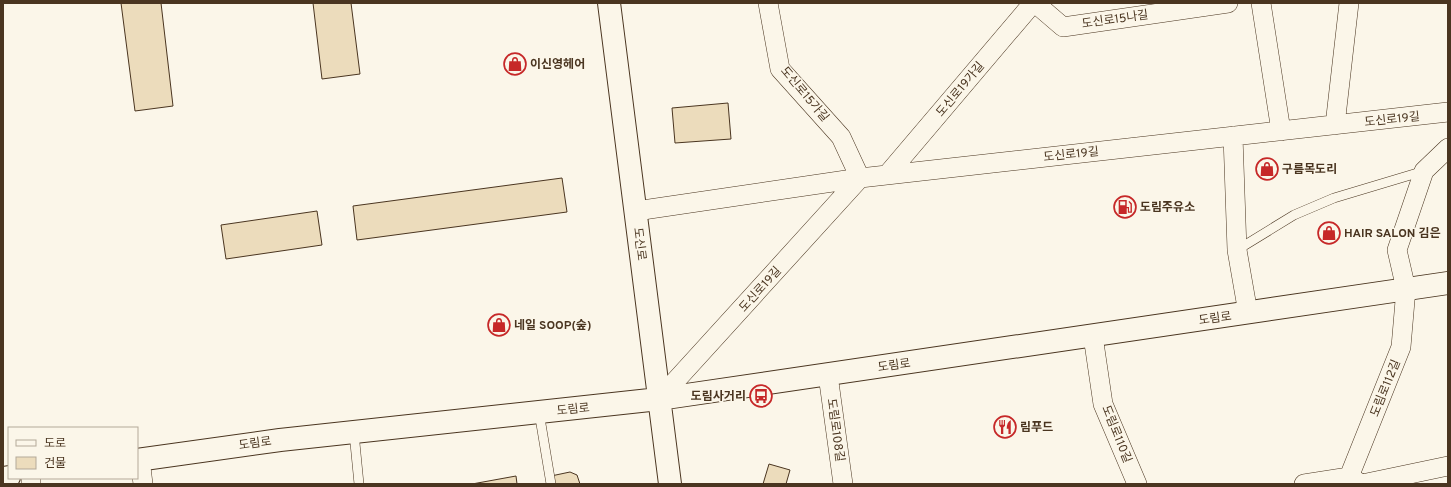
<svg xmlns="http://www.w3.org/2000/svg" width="1451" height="487" font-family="Overpass,'Noto Sans KR',sans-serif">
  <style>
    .building { fill: #ecdcbc; stroke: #4a3520 }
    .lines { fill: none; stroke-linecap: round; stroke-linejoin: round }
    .lane-casing { stroke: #4a3520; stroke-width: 10 }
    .street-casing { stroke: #4a3520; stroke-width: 20 }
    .secondary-casing { stroke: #4a3520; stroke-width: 24 }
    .lane { stroke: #fbf6e9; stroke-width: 9 }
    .street { stroke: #fbf6e9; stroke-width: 19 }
    .secondary { stroke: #fbf6e9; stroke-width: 22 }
    .labels { text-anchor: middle; stroke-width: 3; stroke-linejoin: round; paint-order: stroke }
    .street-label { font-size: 12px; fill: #4a3520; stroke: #fbf6e9 }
    .poi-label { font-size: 12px; font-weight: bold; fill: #4a3520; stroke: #fbf6e9; text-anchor: start }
  </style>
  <rect width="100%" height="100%" fill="#fbf6e9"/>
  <path class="building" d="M 121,3 L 161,3 L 173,106 L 135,111 Z
    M 313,3 L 351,3 L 360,74 L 322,79 Z
    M 728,103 L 731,139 L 675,143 L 672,108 Z
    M 562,178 L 567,212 L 357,240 L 353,206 Z
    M 317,211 L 322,245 L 226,259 L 221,225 Z
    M 769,464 L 790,470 L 786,484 L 763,484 Z
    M 570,472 L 577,475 L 580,484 L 553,484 L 551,476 Z
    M 516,476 L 517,484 L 472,484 Z"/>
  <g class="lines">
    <g class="lane-casing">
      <path id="lane" d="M 1237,250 L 1294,215 L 1334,198 L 1424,171
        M 539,412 L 551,484
        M 354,433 L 359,484"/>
    </g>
    <g class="street-casing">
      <path id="street" d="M 1035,3 L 1063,27 L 1228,3
        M 1261,3 L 1281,131
        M 1335,125 L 1349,3
        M 1233,136 L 1237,250 L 1248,313
        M 887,175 L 1033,3
        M 636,211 L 860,178 L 1448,112
        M 1093,336 L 1103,404 L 1137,484
        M 828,375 L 843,484
        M 659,399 L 860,178 L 841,137 L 780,69 L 768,3
        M 140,459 L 143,484
        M 31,478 L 31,484
        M 1304,484 L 1349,477 L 1362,484 L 1448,466
        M 1350,484 L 1349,477 L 1401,347 L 1406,289 L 1397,250 L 1424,171 L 1448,148"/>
    </g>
    <g class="secondary-casing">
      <path id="secondary" d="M 609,3 L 670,484
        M 137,460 L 280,440 L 659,399 L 1448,283
        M 3,478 L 9,477"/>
    </g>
    <use href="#lane" class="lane"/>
    <use href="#street" class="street"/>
    <use href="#secondary" class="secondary"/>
  </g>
  <defs>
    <g id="shop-ring" transform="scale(1.15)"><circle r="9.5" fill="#fbf6e9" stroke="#c62828" stroke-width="1.5"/><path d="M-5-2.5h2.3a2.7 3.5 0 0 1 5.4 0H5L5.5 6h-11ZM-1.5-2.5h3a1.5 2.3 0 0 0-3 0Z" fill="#c62828"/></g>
    <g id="fuel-ring" transform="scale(1.15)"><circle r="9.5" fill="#fbf6e9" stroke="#c62828" stroke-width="1.5"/><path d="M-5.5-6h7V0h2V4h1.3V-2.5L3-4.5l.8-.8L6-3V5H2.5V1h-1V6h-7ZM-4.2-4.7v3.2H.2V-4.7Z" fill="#c62828"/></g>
    <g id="bus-ring" transform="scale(1.15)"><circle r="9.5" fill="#fbf6e9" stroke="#c62828" stroke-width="1.5"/><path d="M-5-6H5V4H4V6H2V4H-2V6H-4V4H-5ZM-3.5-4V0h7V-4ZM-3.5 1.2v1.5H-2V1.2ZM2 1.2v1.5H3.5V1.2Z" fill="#c62828"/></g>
    <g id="restaurant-ring" transform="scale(1.15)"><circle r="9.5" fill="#fbf6e9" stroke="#c62828" stroke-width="1.5"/><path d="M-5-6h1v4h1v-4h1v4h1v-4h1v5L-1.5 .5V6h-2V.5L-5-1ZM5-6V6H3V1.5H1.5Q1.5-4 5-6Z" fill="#c62828"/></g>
  </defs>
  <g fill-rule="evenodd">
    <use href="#shop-ring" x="515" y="64"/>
    <use href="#shop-ring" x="1267" y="169"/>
    <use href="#fuel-ring" x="1125" y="207"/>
    <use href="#shop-ring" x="1329" y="233"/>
    <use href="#shop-ring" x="499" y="325"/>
    <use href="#bus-ring" x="761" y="396"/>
    <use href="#restaurant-ring" x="1005" y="427"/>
  </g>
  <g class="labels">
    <g class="street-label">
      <text transform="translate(1115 19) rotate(-8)" y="4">도신로15나길</text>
      <text transform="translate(960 89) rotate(-50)" y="4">도신로19가길</text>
      <text transform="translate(805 94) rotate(50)" y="4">도신로15가길</text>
      <text transform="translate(1392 119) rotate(-6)" y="4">도신로19길</text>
      <text transform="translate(1071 154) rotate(-6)" y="4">도신로19길</text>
      <text transform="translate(640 244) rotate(83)" y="4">도신로</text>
      <text transform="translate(760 289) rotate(-48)" y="4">도신로19길</text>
      <text transform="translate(1215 318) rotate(-8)" y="4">도림로</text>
      <text transform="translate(894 365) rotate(-8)" y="4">도림로</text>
      <text transform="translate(1385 388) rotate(-68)" y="4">도림로112길</text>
      <text transform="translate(573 409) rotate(-6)" y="4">도림로</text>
      <text transform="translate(836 430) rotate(82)" y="4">도림로108길</text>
      <text transform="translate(1117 434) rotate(68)" y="4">도림로110길</text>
      <text transform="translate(255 443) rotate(-8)" y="4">도림로</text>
    </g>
    <g class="poi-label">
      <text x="530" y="68">이신영헤어</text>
      <text x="1282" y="173">구름목도리</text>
      <text x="1140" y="211">도림주유소</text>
      <text x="1344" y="237">HAIR SALON 김은</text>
      <text x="514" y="329">네일 SOOP(숲)</text>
      <text x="746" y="400" text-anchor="end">도림사거리</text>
      <text x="1020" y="431">림푸드</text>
    </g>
  </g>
  <rect width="1451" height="487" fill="none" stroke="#4a3520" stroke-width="8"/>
  <rect x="8" y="427" width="130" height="52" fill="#fbf6e9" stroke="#b4a999"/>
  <rect x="16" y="440" width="20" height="6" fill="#fbf6e9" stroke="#b4a999"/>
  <text x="44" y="447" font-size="12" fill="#4a3520">도로</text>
  <rect x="16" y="457" width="20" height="12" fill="#ecdcbc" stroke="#b4a999"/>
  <text x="44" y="467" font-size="12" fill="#4a3520">건물</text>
</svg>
